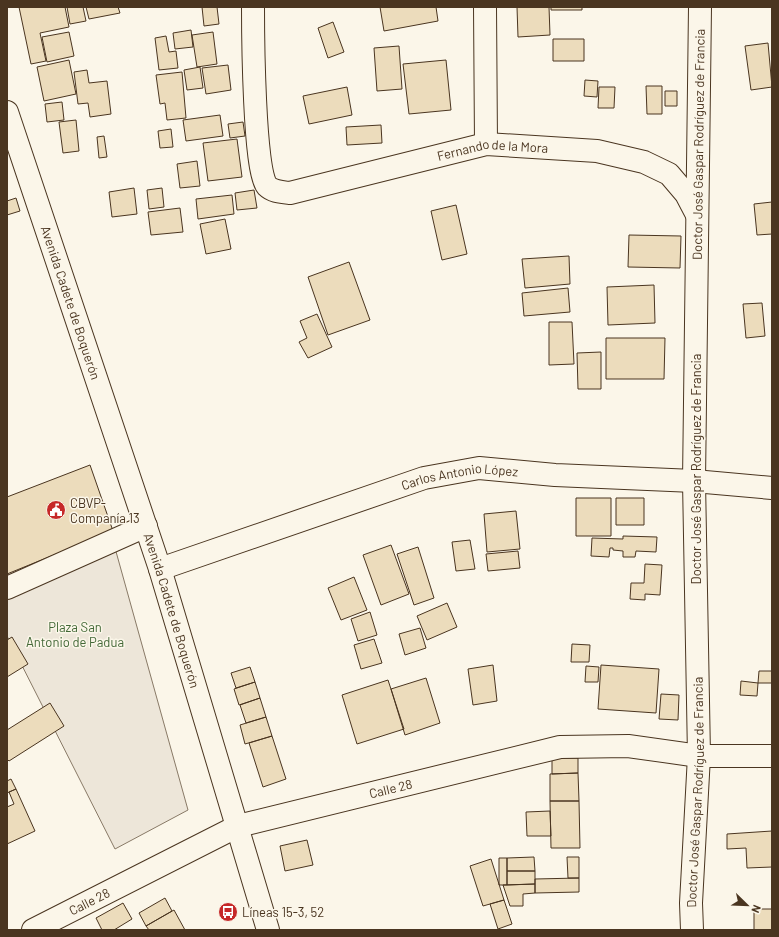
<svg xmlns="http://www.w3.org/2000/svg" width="779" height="937" font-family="Barlow,sans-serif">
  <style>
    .green { fill: #ede6d9; stroke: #887966 }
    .building { fill: #ecdcbc; stroke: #4a3520 }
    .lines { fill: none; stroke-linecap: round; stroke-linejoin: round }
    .street-casing { stroke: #4a3520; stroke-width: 24 }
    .secondary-casing { stroke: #4a3520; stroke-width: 24 }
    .street { stroke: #fbf6e9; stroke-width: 22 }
    .secondary { stroke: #fbf6e9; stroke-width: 22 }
    .labels { text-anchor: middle; stroke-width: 3; stroke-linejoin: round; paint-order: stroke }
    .street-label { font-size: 13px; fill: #4a3520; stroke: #fbf6e9 }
    .poi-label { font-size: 13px; fill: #4a3520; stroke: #fbf6e9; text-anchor: start }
    .park-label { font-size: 13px; fill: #436837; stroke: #fbf6e9 }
  </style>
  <rect width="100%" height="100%" fill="#fbf6e9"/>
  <path class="green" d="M 115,548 L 188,810 L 115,849 L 7,636 L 7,597 Z"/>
  <path class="building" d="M 19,7 L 65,7 L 69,27 L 40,33 L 46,61 L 31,64 Z
    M 67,7 L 83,7 L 86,21 L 70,24 Z
    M 86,7 L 118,7 L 120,13 L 89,19 Z
    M 202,7 L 217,7 L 219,24 L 204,26 Z
    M 380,7 L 436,7 L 438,21 L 384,31 Z
    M 517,7 L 549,7 L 550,35 L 518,37 Z
    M 551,7 L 582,7 L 582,10 L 551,10 Z
    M 333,22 L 344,52 L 328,58 L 318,28 Z
    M 191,30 L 193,47 L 175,49 L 173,33 Z
    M 69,32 L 74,56 L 47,62 L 42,37 Z
    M 213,32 L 217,64 L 197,67 L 192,35 Z
    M 166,36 L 169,52 L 176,51 L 178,68 L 159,70 L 155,38 Z
    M 553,39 L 584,39 L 584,61 L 553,61 Z
    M 768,43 L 772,87 L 751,90 L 745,46 Z
    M 399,46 L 402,89 L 377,91 L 374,48 Z
    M 69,60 L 76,94 L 44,101 L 37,67 Z
    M 446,60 L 451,110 L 409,114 L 403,64 Z
    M 228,65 L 231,90 L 206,94 L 202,68 Z
    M 200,67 L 203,88 L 187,90 L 184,70 Z
    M 87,70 L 89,83 L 107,81 L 111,114 L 90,117 L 88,103 L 78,104 L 74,72 Z
    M 182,72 L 186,118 L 167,120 L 165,103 L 160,104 L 156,75 Z
    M 585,80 L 598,81 L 597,97 L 584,96 Z
    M 646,86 L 662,86 L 662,114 L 647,114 Z
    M 347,87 L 352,115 L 309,124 L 303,96 Z
    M 599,87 L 615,87 L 614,108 L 598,108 Z
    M 665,91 L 677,91 L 677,106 L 665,106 Z
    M 62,102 L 64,120 L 47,122 L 45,104 Z
    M 220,115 L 223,136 L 186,141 L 183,120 Z
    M 76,120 L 79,151 L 63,153 L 59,122 Z
    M 243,122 L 245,136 L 230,138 L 228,124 Z
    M 381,125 L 382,143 L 347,145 L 346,127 Z
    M 171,129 L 173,147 L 160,148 L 158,131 Z
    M 104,136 L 107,157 L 99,158 L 97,137 Z
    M 237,139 L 242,177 L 208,181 L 203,143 Z
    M 197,161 L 200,186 L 180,188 L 177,164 Z
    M 134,188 L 137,214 L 112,217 L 109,192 Z
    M 162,188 L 164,207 L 149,209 L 147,190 Z
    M 254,190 L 257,208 L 237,210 L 235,193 Z
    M 232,195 L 234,214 L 198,219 L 196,199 Z
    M 16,198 L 20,211 L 7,215 L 7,201 Z
    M 772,202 L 772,234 L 757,235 L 754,204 Z
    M 456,205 L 467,254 L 442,260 L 431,211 Z
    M 180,208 L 183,232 L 151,235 L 148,212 Z
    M 225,219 L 231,249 L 206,254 L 200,224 Z
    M 629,235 L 681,236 L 680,268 L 628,267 Z
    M 569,256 L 570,284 L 525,288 L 522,259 Z
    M 349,262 L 370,320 L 328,335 L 308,277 Z
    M 654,285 L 655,323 L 608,325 L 607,287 Z
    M 568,288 L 570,312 L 524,316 L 522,293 Z
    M 762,303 L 765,336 L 746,338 L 743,304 Z
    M 317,314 L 332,347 L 308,358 L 299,342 L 307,338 L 300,321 Z
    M 549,322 L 572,322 L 574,364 L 549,365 Z
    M 606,338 L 665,338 L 664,379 L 606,379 Z
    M 601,352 L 601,389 L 578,389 L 577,353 Z
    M 90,465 L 113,531 L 7,574 L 7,497 Z
    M 576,498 L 611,498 L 611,536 L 576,536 Z
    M 616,498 L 644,498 L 644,525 L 616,525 Z
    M 516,511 L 520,549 L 487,552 L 484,514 Z
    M 623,536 L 657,537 L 656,552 L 636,551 L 635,557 L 623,557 L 623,551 L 613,550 L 613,548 L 610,548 L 609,557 L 591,556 L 592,538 L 623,539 Z
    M 470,540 L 475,569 L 456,571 L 452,542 Z
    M 391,545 L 409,594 L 381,605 L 363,555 Z
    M 418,547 L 434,598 L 414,605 L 397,554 Z
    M 518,551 L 520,568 L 488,571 L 486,554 Z
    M 645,564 L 662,565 L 660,595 L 645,594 L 645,600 L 630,599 L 631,583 L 644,583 Z
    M 354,577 L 367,610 L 341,620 L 328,588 Z
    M 447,603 L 457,627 L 427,640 L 417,616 Z
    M 370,612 L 377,635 L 358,641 L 351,619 Z
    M 420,628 L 426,648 L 405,655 L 399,634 Z
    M 12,637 L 28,664 L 7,677 L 7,640 Z
    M 374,639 L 382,663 L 361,669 L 354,645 Z
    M 572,644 L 590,645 L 589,662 L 571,662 Z
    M 493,665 L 497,701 L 473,705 L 468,669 Z
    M 601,665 L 659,669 L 656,713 L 598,709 Z
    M 586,666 L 599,667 L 598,682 L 585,682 Z
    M 250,667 L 255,682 L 236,688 L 231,673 Z
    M 759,671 L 772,671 L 772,683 L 758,683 Z
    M 426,678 L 440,723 L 405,735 L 391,689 Z
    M 388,680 L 404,729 L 357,744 L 342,695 Z
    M 741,681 L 758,683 L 757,696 L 740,695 Z
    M 255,682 L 260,698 L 239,705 L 234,689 Z
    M 661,694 L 679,695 L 678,720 L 659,719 Z
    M 260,698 L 266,717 L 246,723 L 240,705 Z
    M 50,703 L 64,726 L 9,761 L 7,759 L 7,730 Z
    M 266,717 L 272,736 L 245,744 L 240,725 Z
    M 272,736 L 286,779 L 263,787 L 249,743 Z
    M 552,758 L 578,758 L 578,773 L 552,774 Z
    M 578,773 L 579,801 L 550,801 L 550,774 Z
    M 11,779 L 16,789 L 7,793 L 7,781 Z
    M 16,789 L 35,831 L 7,844 L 7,807 L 14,804 L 9,792 Z
    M 550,801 L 579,801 L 580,848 L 551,848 Z
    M 550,811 L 551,836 L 527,836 L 526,812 Z
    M 772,831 L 772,867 L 747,868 L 746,848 L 727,849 L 727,834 Z
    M 307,840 L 313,865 L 285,871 L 280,846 Z
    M 534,857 L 535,871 L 507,871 L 507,858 Z
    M 567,857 L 579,857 L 579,878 L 568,878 Z
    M 499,858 L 507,858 L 507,885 L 499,885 Z
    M 491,859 L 504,900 L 483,906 L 470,866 Z
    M 507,871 L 535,871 L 535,884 L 507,885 Z
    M 579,878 L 579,892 L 535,893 L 535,879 Z
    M 535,884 L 535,893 L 523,894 L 523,906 L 510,906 L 503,885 Z
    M 165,898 L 172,911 L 146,926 L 139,913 Z
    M 504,900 L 512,924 L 498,929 L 490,904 Z
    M 123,903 L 132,919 L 114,930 L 102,930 L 96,918 Z
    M 754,909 L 772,909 L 772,930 L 754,930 Z
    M 174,910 L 185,930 L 149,930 L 146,926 Z"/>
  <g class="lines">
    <g class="street-casing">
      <g id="street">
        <path id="s1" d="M 253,7 C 253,34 254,172 267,186 C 273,192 282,192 290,193 L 486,144 L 597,151 L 644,162 L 669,174 L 686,194 L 697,215"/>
        <path d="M 485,7 L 486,144"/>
        <path id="s2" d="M 160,569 L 424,478 L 479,468 L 555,475 L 694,481 L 772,488"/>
        <path d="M 7,588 L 146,526"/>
        <path id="s3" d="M 33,930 L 238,826 L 560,747 L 628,746 L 699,756 L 772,756"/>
        <path id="s4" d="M 692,930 L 691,903 L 699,756 L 694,481 L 700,7"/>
      </g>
    </g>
    <g class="secondary-casing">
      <g id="secondary">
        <path id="s5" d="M 7,112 L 160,569 L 268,930"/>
      </g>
    </g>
    <use href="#street" class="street"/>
    <use href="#secondary" class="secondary"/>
  </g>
  <defs>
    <g id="civic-disc" transform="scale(1)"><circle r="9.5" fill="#c62828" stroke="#fbf6e9"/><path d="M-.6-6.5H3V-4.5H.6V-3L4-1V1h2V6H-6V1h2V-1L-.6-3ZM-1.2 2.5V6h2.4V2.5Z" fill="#fff"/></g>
    <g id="bus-disc" transform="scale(1)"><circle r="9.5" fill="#c62828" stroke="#fbf6e9"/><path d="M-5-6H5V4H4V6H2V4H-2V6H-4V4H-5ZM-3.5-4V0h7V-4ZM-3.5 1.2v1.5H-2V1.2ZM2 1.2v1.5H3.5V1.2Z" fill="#fff"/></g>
  </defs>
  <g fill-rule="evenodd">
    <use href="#civic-disc" x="56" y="510"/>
    <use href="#bus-disc" x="228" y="912"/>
  </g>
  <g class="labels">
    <g class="street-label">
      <text dy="5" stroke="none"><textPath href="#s4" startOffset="786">Doctor José Gaspar Rodríguez de Francia</textPath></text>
      <text dy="5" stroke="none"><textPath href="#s1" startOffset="413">Fernando de la Mora</textPath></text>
      <text dy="5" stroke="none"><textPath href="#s5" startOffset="201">Avenida Cadete de Boquerón</textPath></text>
      <text transform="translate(696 469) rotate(-90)" y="5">Doctor José Gaspar Rodríguez de Francia</text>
      <text dy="5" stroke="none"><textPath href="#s2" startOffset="315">Carlos Antonio López</textPath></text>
      <text dy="5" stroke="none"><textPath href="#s5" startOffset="525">Avenida Cadete de Boquerón</textPath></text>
      <text dy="5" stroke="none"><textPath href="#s3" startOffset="387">Calle 28</textPath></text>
      <text dy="5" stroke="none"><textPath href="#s4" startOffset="138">Doctor José Gaspar Rodríguez de Francia</textPath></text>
      <text dy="5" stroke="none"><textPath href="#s3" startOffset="63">Calle 28</textPath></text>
    </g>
    <g class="poi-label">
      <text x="70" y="508">CBVP-<tspan x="70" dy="15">Companía 13</tspan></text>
      <text x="242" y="917">Líneas 15-3, 52</text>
    </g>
    <g class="park-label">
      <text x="75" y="632">Plaza San<tspan x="75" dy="15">Antonio de Padua</tspan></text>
    </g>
  </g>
  <rect width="779" height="937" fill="none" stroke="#4a3520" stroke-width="16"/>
  <g transform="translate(747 905) rotate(113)" stroke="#fbf6e9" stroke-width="3" paint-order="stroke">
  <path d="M0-3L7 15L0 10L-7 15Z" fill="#4a3520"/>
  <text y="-6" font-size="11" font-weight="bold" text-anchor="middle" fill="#4a3520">N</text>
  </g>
</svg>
